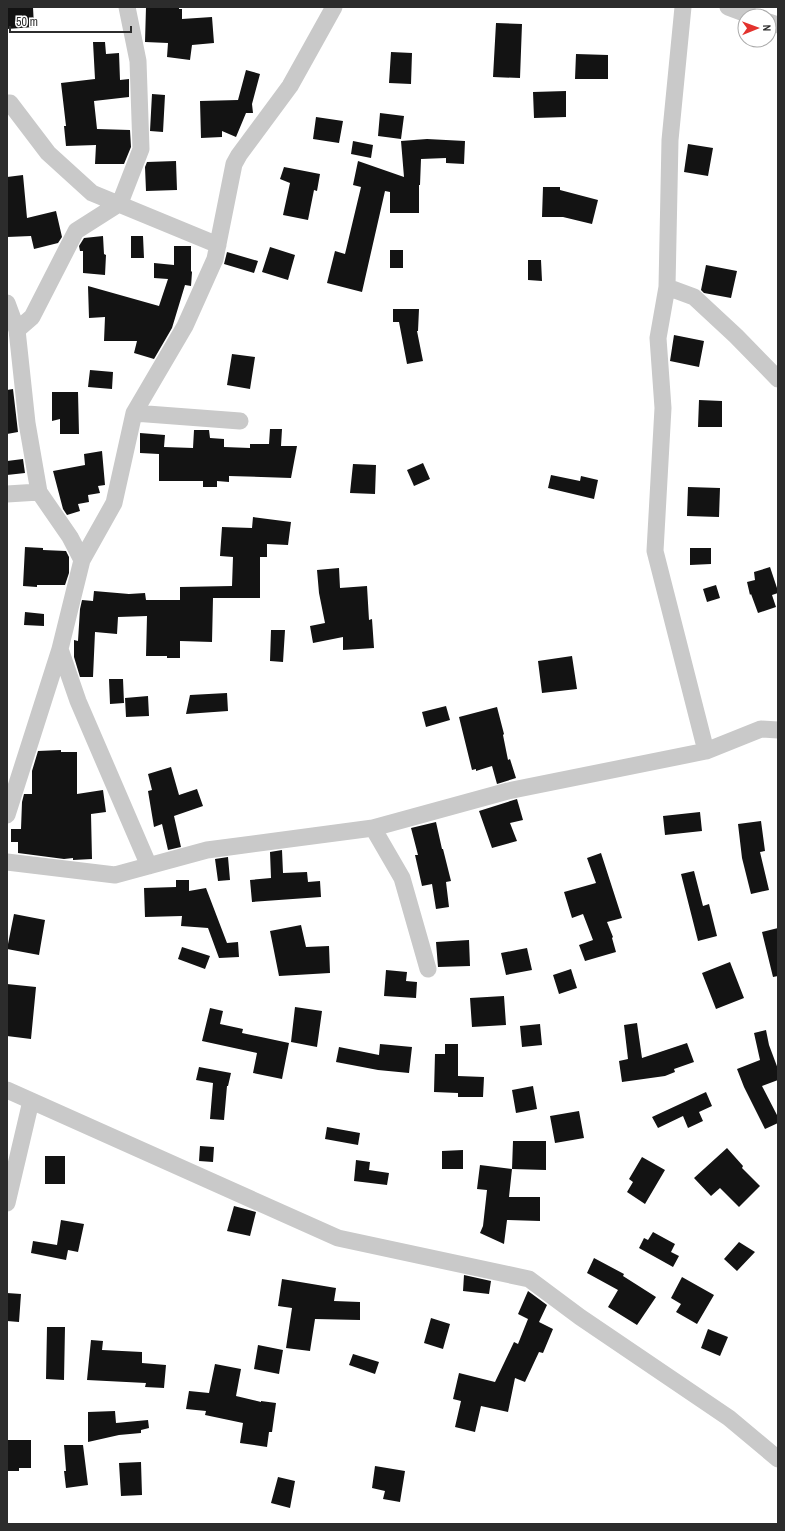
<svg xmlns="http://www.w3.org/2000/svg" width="785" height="1531" font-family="'Archivo Narrow',sans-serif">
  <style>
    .building { fill: #131313 }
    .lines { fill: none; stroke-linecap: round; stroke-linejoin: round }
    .street { stroke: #c9c9c9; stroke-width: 17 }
  </style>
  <rect width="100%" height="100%" fill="#fff"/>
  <path class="building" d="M 7,7 L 33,7 L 34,27 L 7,29 Z
    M 146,7 L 179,7 L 179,9 L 182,9 L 182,19 L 212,17 L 214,43 L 192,45 L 190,60 L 167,57 L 168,43 L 145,42 Z
    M 496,23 L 522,24 L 520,78 L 493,77 Z
    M 93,42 L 105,42 L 106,54 L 119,53 L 120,80 L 129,79 L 129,97 L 94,101 L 97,129 L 130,130 L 131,147 L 124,164 L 95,164 L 96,145 L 66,146 L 64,126 L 66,126 L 61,83 L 95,79 Z
    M 391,52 L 412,53 L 411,84 L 389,83 Z
    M 576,54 L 608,55 L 608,79 L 575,79 Z
    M 246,70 L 260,74 L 252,104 L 253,113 L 246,113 L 236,137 L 222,131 L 222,137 L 201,138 L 200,101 L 238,100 Z
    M 566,91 L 566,117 L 534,118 L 533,92 Z
    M 152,94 L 165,95 L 163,132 L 150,131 Z
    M 380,113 L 404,116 L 401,139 L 378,136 Z
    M 316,117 L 343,121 L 339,143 L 313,139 Z
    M 427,139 L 465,141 L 464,164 L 446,163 L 446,158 L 421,159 L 420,185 L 419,185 L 419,213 L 390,213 L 390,192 L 385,191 L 362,292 L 327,283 L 335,251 L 345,254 L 361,187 L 353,185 L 358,161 L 404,177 L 401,141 Z
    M 353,141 L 373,145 L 371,158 L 351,154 Z
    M 688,144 L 713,148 L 708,176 L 684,172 Z
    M 176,161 L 177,190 L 146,191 L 145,167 L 147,162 Z
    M 284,167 L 320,174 L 317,191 L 314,190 L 308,220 L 283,215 L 290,183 L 280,179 Z
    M 23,175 L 27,218 L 56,211 L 62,237 L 58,243 L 34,249 L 31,236 L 7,237 L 7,194 L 8,194 L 7,177 Z
    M 543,187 L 560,187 L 560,190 L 598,200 L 592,224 L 563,217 L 542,217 Z
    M 103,236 L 104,254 L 106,255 L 105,275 L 83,273 L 83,251 L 80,251 L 79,246 L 84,238 Z
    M 131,236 L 143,236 L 144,258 L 131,258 Z
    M 174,246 L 191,246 L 191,271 L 192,272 L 191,286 L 185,285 L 172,328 L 154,359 L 134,353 L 137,341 L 104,341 L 105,317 L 89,318 L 88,286 L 159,306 L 168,279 L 154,278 L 154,263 L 174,265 Z
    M 270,247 L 295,255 L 288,280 L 262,272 Z
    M 390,250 L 403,250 L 403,268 L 390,268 Z
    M 227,252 L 258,261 L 254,273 L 224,264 Z
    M 528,260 L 541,260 L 542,281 L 528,280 Z
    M 706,265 L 737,271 L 731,298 L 704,293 L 701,290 Z
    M 393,309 L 419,309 L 418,331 L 417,331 L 423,361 L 407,364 L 399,322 L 393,322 Z
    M 674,335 L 704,341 L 699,367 L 670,361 Z
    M 232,354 L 255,357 L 250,389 L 227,385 Z
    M 90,370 L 113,372 L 112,389 L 88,387 Z
    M 13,389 L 18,432 L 7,434 L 7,390 Z
    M 52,392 L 78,392 L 79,434 L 60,434 L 60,419 L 52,421 Z
    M 699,400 L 722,401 L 722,427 L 698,427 Z
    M 270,429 L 282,429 L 281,446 L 297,446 L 291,478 L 229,476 L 229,482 L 217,481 L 217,487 L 203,487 L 203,481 L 159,481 L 159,454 L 140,453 L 140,433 L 165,435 L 164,447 L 193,448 L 194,430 L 209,430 L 210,438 L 224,439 L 224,447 L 250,448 L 250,444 L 269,444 Z
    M 102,451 L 105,485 L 98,486 L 100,493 L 88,495 L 89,502 L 78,504 L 80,511 L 67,515 L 63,509 L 53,471 L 85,465 L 84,454 Z
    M 23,459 L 25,473 L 7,475 L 7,461 Z
    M 423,463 L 430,479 L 414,486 L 407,470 Z
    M 353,464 L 376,465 L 375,494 L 350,493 Z
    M 551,475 L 580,481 L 581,476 L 598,480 L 594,499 L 548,488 Z
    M 688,487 L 720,488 L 719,517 L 687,516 Z
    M 253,517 L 291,522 L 288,545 L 267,544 L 267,557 L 260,557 L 260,598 L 213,598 L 212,642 L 180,641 L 180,658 L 167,658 L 167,656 L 146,656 L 147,616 L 118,617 L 117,634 L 95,632 L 93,677 L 80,677 L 74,657 L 74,640 L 78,641 L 80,609 L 82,600 L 93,601 L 94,591 L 129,594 L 145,593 L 146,600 L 180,600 L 180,587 L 232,586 L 233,557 L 220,556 L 222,527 L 252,528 Z
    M 25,547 L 43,548 L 43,550 L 66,551 L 69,557 L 69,573 L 65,585 L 37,585 L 37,587 L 23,586 Z
    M 690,548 L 711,548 L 711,564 L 690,565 Z
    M 770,567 L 778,591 L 778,593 L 772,595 L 776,607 L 758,613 L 751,594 L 750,595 L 747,582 L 755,580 L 754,572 Z
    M 339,568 L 340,588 L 367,586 L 369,620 L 372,619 L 374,648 L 343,650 L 343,637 L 313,643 L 310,626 L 325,623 L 319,593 L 317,570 Z
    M 716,585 L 720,598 L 707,602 L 703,589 Z
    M 25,612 L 44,614 L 44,626 L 24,625 Z
    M 271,630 L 285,630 L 283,662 L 270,661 Z
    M 572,656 L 577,689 L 542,693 L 538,661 Z
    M 109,679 L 123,679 L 124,703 L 110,704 Z
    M 227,693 L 228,711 L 186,714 L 190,695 Z
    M 148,696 L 149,716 L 126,717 L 125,698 Z
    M 446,706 L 450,720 L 426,727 L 422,712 Z
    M 497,707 L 504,734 L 503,735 L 508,760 L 510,759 L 516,778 L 497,784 L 492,766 L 476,771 L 476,769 L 472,770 L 459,717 Z
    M 61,750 L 61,752 L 77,752 L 77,794 L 103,790 L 106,812 L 91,814 L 92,859 L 73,860 L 73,858 L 64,859 L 18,853 L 18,842 L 11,842 L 11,829 L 21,829 L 22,802 L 24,794 L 32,794 L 32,771 L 38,751 Z
    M 171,767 L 179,795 L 197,789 L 203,806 L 174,816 L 181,847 L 168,850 L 162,824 L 154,827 L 148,791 L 152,790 L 148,774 Z
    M 517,799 L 523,820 L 510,823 L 517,841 L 492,848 L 479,811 Z
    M 700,812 L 702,831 L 665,835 L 663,816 Z
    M 761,821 L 765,851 L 760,852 L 769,890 L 751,894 L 742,858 L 738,824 Z
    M 436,822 L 442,849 L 443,849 L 451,881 L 446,882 L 449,907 L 436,909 L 432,884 L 422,886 L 415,855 L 418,855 L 411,828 Z
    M 282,850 L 283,873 L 307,872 L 308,882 L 320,881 L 321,897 L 252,902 L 250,880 L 271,878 L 270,852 Z
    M 601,853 L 622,918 L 607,922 L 613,937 L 612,938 L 616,952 L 585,961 L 579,945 L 593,940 L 583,914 L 572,918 L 564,892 L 596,883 L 587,858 Z
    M 228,857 L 230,880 L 218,881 L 215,859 Z
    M 694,871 L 703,906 L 709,904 L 717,936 L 698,941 L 681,874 Z
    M 176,880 L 189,880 L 189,891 L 206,888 L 227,943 L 238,942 L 239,957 L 219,958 L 208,928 L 181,926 L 182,916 L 145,917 L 144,888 L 176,887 Z
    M 14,914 L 45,920 L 39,955 L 7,949 Z
    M 301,925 L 306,947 L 329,946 L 330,973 L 279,976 L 270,931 Z
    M 778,928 L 778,976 L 773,977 L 762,932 Z
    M 469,940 L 470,966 L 438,967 L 436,942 Z
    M 182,947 L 210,956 L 205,969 L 178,959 Z
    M 527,948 L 532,970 L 506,975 L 501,953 Z
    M 730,962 L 744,998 L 716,1009 L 702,973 Z
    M 571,969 L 577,988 L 559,994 L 553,975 Z
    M 386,970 L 407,972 L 406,981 L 417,982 L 416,998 L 384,996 Z
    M 7,984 L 36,987 L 31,1039 L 7,1036 Z
    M 504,996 L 506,1025 L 472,1027 L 470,998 Z
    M 295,1007 L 322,1011 L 317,1047 L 291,1042 Z
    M 210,1008 L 223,1011 L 220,1024 L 243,1029 L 242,1033 L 289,1043 L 282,1079 L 253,1073 L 257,1053 L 202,1041 Z
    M 637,1023 L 642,1058 L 687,1043 L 694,1062 L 674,1069 L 675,1072 L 665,1076 L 622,1082 L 619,1061 L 628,1059 L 624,1025 Z
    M 540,1024 L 542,1045 L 522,1047 L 520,1026 Z
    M 766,1030 L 769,1045 L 778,1069 L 778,1080 L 762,1086 L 778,1117 L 778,1123 L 765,1129 L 744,1087 L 737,1069 L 760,1060 L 754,1033 Z
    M 380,1044 L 412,1047 L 409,1073 L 378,1070 L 336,1062 L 339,1047 L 379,1055 Z
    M 445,1044 L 458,1044 L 458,1076 L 484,1077 L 483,1097 L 458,1097 L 458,1093 L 434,1092 L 435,1054 L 445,1054 Z
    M 199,1067 L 231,1073 L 228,1086 L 227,1086 L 224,1120 L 210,1119 L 213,1083 L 196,1080 Z
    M 533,1086 L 537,1109 L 516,1113 L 512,1090 Z
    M 706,1092 L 712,1106 L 699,1112 L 703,1121 L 688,1128 L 683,1116 L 658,1128 L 652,1117 Z
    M 579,1111 L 584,1138 L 555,1143 L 550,1116 Z
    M 327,1127 L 360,1133 L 358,1145 L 325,1139 Z
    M 513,1141 L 546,1141 L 546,1170 L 512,1169 Z
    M 200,1146 L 214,1147 L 213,1162 L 199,1161 Z
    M 727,1148 L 743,1166 L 742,1168 L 760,1186 L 739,1207 L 720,1188 L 711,1196 L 694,1178 Z
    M 463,1150 L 463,1169 L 442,1169 L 442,1151 Z
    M 45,1156 L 65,1156 L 65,1184 L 45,1184 Z
    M 642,1157 L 665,1170 L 645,1204 L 627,1192 L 633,1182 L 629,1179 Z
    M 356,1160 L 370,1162 L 369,1170 L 389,1173 L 387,1185 L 354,1181 Z
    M 480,1165 L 512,1169 L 509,1197 L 540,1197 L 540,1221 L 507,1220 L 504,1244 L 480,1233 L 483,1226 L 487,1190 L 477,1189 Z
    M 234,1206 L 256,1212 L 250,1236 L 227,1231 Z
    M 61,1220 L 84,1224 L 78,1252 L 68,1250 L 66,1260 L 31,1253 L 33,1241 L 57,1245 Z
    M 653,1232 L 675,1244 L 671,1252 L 679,1256 L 673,1267 L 639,1248 L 644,1238 L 648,1240 Z
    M 739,1242 L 755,1252 L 737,1271 L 724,1259 Z
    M 594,1258 L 624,1274 L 623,1276 L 656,1297 L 637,1325 L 608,1307 L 618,1290 L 587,1273 Z
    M 464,1275 L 491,1281 L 489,1294 L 463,1291 Z
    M 682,1277 L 714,1295 L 697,1324 L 676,1312 L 681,1304 L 671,1298 Z
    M 282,1279 L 336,1288 L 334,1301 L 360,1302 L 360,1320 L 315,1319 L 310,1351 L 286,1348 L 292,1308 L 278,1306 Z
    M 528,1291 L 547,1305 L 539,1322 L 553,1329 L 543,1353 L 539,1352 L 525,1382 L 515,1378 L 508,1412 L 481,1406 L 475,1432 L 455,1427 L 461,1401 L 453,1399 L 459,1373 L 495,1382 L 514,1342 L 518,1344 L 528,1319 L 518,1314 Z
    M 7,1293 L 21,1294 L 19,1322 L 7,1321 Z
    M 431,1318 L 450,1324 L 443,1349 L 424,1343 Z
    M 47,1327 L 65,1327 L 64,1380 L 46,1379 Z
    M 708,1329 L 728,1337 L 720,1356 L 701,1348 Z
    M 91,1340 L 103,1341 L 102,1350 L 142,1352 L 142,1363 L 166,1365 L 164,1388 L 145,1387 L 146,1383 L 87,1380 Z
    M 258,1345 L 283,1350 L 279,1374 L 254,1369 Z
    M 353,1354 L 379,1362 L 375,1374 L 349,1365 Z
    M 215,1364 L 241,1369 L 236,1396 L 261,1402 L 261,1401 L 276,1403 L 272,1432 L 269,1432 L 267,1447 L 240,1443 L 243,1423 L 205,1415 L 206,1411 L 186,1409 L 189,1391 L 209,1393 Z
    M 115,1411 L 116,1423 L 148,1420 L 149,1428 L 141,1430 L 141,1433 L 119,1435 L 88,1442 L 88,1412 Z
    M 7,1440 L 31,1440 L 31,1468 L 19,1468 L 19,1471 L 7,1471 Z
    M 64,1445 L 83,1445 L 88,1485 L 66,1488 L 64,1471 L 66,1471 Z
    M 141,1462 L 142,1495 L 121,1496 L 119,1463 Z
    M 375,1466 L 405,1471 L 400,1502 L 383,1499 L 385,1491 L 372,1488 Z
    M 278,1477 L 295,1481 L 290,1508 L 271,1503 Z"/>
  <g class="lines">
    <path class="street" d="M 683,7 L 670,140 L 667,287 L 658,338 L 663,408 L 655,551 L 706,751
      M 728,7 L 752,16
      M 769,22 L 778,25
      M 7,103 L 10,103 L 48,153 L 92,193 L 218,245
      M 667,287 L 694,297 L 736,336 L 778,379
      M 7,303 L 17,330 L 27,423 L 39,492 L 70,537 L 82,560
      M 17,330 L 32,317 L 76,231 L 120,203 L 141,149 L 138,61 L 127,7
      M 134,413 L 240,421
      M 7,494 L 39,492
      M 60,649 L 78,701 L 149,866
      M 7,815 L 60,649 L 82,560 L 114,503 L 134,413 L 185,326 L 215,259 L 234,164 L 239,155 L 290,86 L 334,7
      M 373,828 L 402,878 L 428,969
      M 7,862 L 115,875 L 207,850 L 373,828 L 508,791 L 706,751 L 761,729 L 778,730
      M 7,1090 L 338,1238 L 529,1279 L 580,1317 L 729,1418 L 778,1459
      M 7,1203 L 31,1101"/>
  </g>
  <rect width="785" height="1531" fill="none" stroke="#2c2c2c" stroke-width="16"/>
  <g transform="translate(757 28) rotate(89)"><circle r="19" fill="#ffffff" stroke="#ababab"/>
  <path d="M0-3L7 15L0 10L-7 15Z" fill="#e3322d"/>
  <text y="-6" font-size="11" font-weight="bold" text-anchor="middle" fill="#2c2c2c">N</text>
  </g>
  <path d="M10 26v6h121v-6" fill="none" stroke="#2c2c2c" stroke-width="2"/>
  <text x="16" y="26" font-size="12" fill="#2c2c2c" stroke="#ffffff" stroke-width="3" paint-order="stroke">50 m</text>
</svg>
